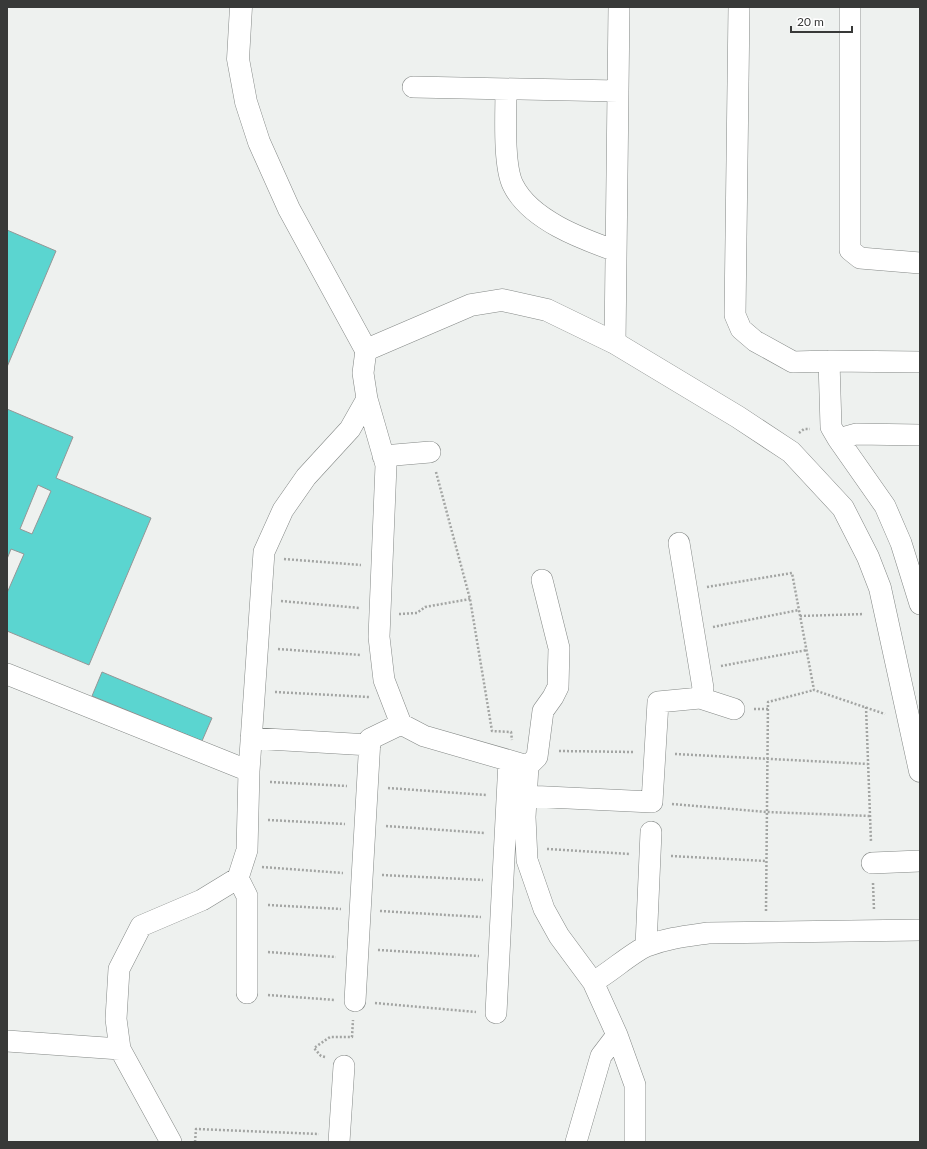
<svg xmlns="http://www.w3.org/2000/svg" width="927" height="1149" font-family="Lato,sans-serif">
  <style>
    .building { fill: #5bd5d0; stroke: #949797; fill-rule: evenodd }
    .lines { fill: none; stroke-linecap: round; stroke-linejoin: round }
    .street-casing { stroke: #848886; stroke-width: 22 }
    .secondary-casing { stroke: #848886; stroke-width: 23 }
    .path { stroke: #a3a5a3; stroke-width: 2.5; stroke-dasharray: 2 2; stroke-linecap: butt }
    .street { stroke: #fff; stroke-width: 21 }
    .secondary { stroke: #fff; stroke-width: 22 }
  </style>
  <rect width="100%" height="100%" fill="#eef1ef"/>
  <path class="building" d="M 7,230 L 56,251 L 7,367 Z
    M 7,409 L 73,437 L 56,478 L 151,518 L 89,665 L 7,631 L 7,593 L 24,554 L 11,549 L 7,559 ZM 38,485 L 51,491 L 32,534 L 20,529 Z
    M 102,672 L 212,718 L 202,741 L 92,696 Z"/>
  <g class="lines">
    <g class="street-casing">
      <path id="street" d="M 739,7 L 735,315 L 741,329 L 755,341 L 793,362 L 829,361 L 920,362
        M 850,7 L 850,250 L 860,258 L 920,263
        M 413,87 L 618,91
        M 506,89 C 506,112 503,165 513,185 C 530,220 582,239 616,251
        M 615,343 L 619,7
        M 829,361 L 831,427 L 838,439 L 856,434 L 920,435
        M 367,399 L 386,465 L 379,637 L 384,680 L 401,724 L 424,736 L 528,766 L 525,817 L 527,860 L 544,909 L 559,936 L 593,982 L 617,1035 L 635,1085 L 635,1142
        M 838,439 L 885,506 L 901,543 L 920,604
        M 383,456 L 430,452
        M 7,674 L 249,771
        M 700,698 L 734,709
        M 251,738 L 370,745
        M 528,766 L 537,757 L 543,711 L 553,697 L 558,687 L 559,648 L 542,580
        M 526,796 L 652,802 L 658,702 L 700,698 L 703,688 L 679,543
        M 872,863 L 920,861
        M 238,878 L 247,896 L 247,993
        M 646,946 L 651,832
        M 593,982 C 611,972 631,953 647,946 C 667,938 687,936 708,933 L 920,930
        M 355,1001 L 370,739 L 401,724
        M 496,1013 L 509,761
        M 7,1041 L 120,1049
        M 171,1142 L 120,1049 L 116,1019 L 119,969 L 141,926 L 202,900 L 238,878 L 247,850 L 249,771 L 264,552 L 283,510 L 306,477 L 350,429 L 367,399 L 363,373 L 366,350
        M 339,1142 L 344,1066
        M 576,1142 L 601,1056 L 617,1035"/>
    </g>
    <g class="secondary-casing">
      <path id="secondary" d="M 241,7 L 238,59 L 246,102 L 259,142 L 289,209 L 366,350 L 471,305 L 502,300 L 547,310 L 615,343 L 738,417 L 791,452 L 843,508 L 868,557 L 880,588 L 920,771"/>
    </g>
    <path class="path" d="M 799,433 L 804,429 L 810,429
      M 436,472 L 470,599 L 492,731 L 511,732 L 512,740
      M 284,559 L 361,565
      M 707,587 L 792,573 L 814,690 L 885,714
      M 281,601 L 360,608
      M 399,614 L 417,613 L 425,607 L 470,599
      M 800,616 L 864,614
      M 713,627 L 799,610
      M 278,649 L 361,655
      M 721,666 L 807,650
      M 275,692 L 369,697
      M 866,707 L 871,842
      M 754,709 L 768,709
      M 559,751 L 634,752
      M 675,754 L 868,764
      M 270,782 L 347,786
      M 388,788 L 486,795
      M 672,804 L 767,812 L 870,816
      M 268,820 L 345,824
      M 386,826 L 485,833
      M 547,849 L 630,854
      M 671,856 L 766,861
      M 262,867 L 343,873
      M 382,875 L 483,880
      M 873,883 L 874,910
      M 268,905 L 341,909
      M 380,911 L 481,917
      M 766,911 L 768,702 L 814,690
      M 378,950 L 479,956
      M 268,952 L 336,957
      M 268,995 L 335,1000
      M 375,1003 L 476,1012
      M 325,1057 L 321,1056 L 314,1048 L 330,1037 L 352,1037 L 353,1020
      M 195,1142 L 196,1129 L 319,1134"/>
    <use href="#street" class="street"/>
    <use href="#secondary" class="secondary"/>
  </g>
  <rect width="927" height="1149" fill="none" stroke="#383938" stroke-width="16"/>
  <path d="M791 26v6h61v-6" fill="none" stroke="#383938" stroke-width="2"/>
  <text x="797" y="26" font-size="12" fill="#383938" stroke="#ffffff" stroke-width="3" paint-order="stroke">20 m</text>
</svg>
